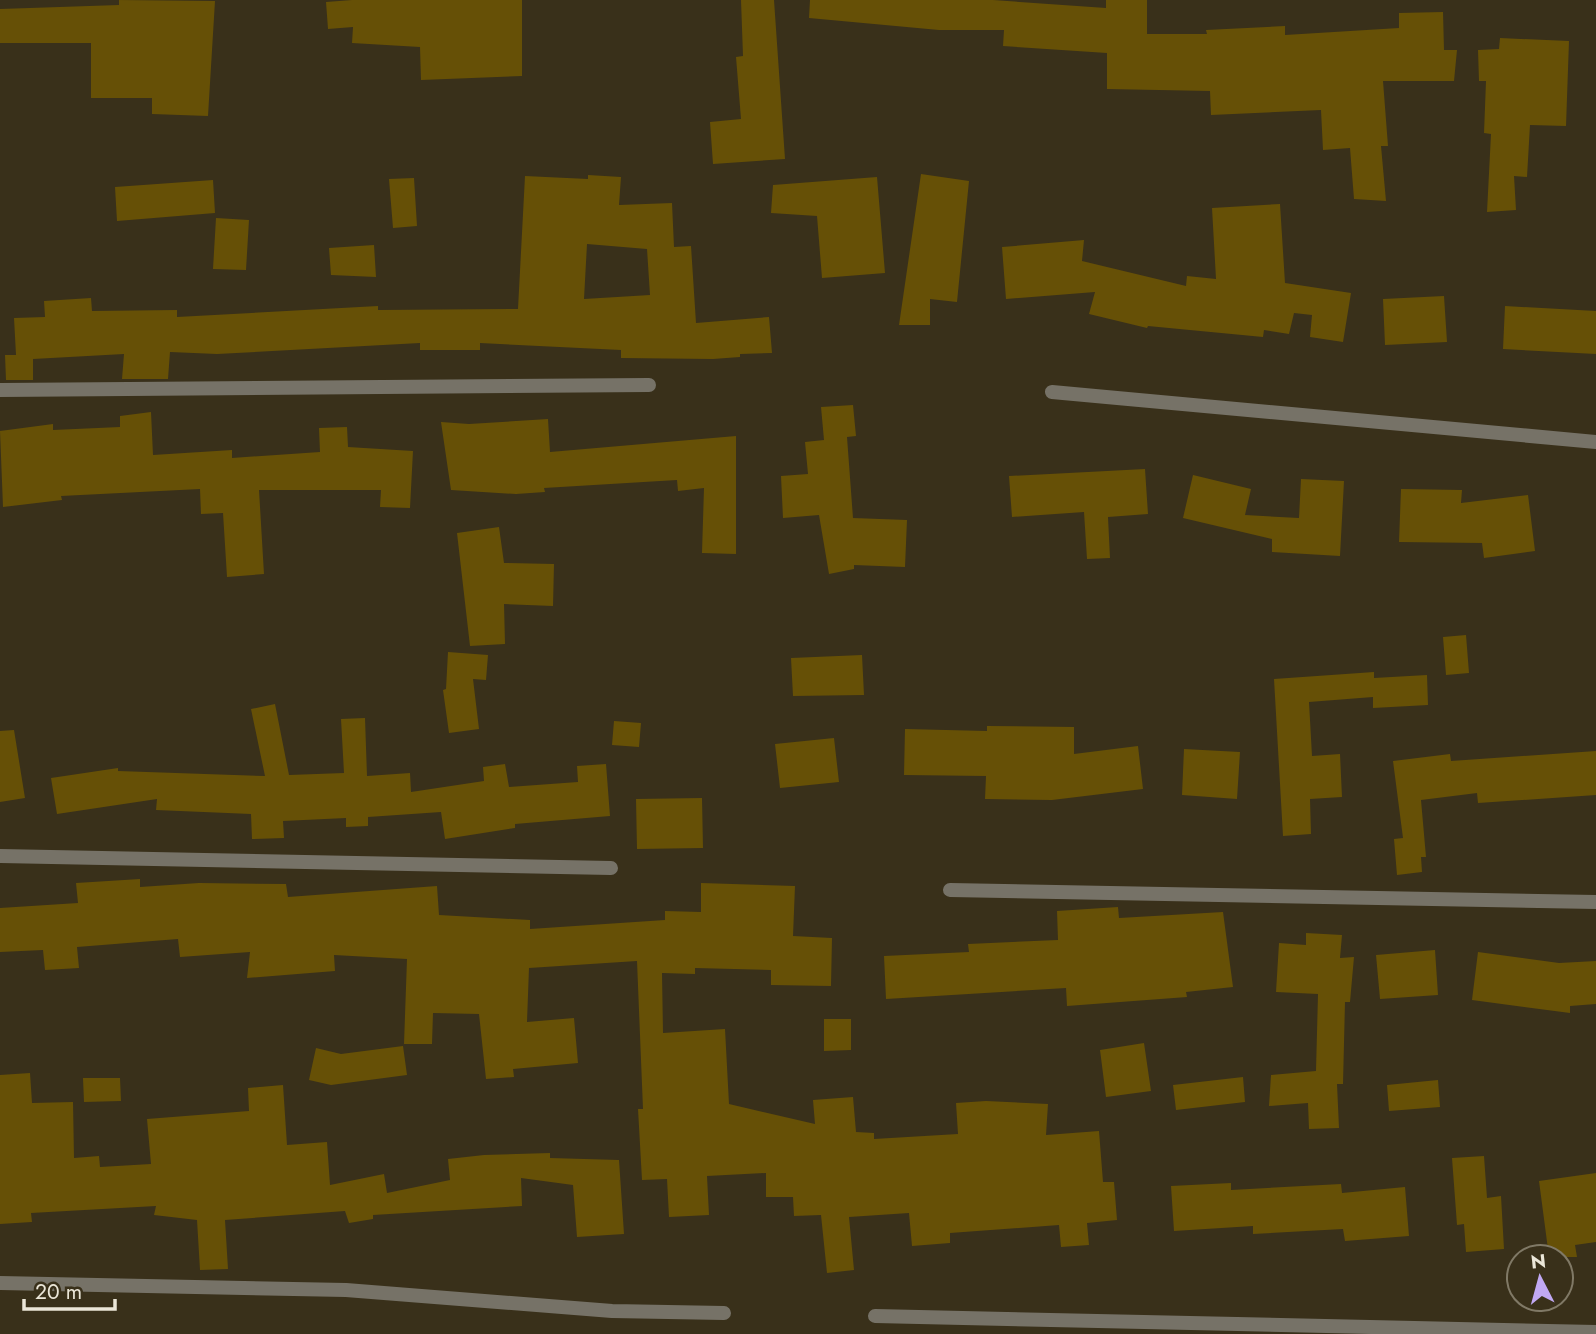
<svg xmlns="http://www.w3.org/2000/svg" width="1596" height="1334" font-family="Jost,sans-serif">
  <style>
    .building { fill: #665006; fill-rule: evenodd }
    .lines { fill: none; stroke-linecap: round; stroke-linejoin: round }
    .minor { stroke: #767267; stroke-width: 14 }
  </style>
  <rect width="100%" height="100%" fill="#39301a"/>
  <path class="building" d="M 119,0 L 215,1 L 208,116 L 152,114 L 152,98 L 91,98 L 91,43 L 0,43 L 0,9 L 119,5 Z
    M 352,0 L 522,0 L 522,76 L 421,80 L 420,47 L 352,43 L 353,27 L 328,29 L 326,2 Z
    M 741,0 L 774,0 L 785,159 L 713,164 L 710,122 L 741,119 L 736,57 L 743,56 Z
    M 810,0 L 993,0 L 1106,8 L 1106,0 L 1147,0 L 1147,34 L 1207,34 L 1206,30 L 1285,26 L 1285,35 L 1399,28 L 1399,13 L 1443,12 L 1444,50 L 1457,50 L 1454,81 L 1383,81 L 1388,146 L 1381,146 L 1386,201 L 1354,199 L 1350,148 L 1323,150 L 1321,110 L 1211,115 L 1210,91 L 1107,89 L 1107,53 L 1003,46 L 1004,30 L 939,30 L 809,18 Z
    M 1500,38 L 1569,41 L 1566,126 L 1530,125 L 1527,177 L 1514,176 L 1516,210 L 1487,212 L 1491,134 L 1484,133 L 1486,81 L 1479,81 L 1478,50 L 1499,49 Z
    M 921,174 L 969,181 L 957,302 L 930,299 L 930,325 L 899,325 Z
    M 588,175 L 621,177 L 619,205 L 672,203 L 674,247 L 691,246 L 696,323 L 769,317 L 772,353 L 740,354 L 740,357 L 713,359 L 621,358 L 621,350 L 480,343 L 480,350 L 420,350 L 420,343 L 217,354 L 170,352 L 168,379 L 122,379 L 124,354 L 33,359 L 33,380 L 6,380 L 5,355 L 16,355 L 14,318 L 45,317 L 44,301 L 91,298 L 92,311 L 177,310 L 177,317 L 378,306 L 378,310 L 518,309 L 525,176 L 588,179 ZM 587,244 L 647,249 L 650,295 L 584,299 Z
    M 877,177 L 885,273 L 822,278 L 817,216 L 771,213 L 773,185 Z
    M 414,178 L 417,226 L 393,228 L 389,179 Z
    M 213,180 L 215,213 L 117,221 L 115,187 Z
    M 1280,204 L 1285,283 L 1351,293 L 1343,342 L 1310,337 L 1312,315 L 1294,313 L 1289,334 L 1264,330 L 1263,337 L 1148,326 L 1147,328 L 1089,314 L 1095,292 L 1006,299 L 1002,247 L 1084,240 L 1082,261 L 1186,286 L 1187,276 L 1216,279 L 1212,208 Z
    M 216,218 L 249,220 L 246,270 L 213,269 Z
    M 374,245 L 376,277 L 331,275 L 329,248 Z
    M 1444,296 L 1447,342 L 1385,345 L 1383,299 Z
    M 1505,306 L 1596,311 L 1596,354 L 1503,349 Z
    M 853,405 L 856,436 L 847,437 L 853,518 L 907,520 L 905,567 L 854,565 L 854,569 L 829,574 L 819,515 L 783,518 L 781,476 L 808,474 L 805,442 L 824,440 L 821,407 Z
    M 151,412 L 153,455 L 232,450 L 232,458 L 320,452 L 319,428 L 347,427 L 348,447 L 413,451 L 410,508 L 380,507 L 381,490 L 259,490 L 264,574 L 227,577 L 223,513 L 201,514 L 200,489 L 61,496 L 62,500 L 3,507 L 0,431 L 53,424 L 53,430 L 120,427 L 120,416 Z
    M 548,419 L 550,452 L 736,436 L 736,554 L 702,553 L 704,488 L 678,491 L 677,480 L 544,488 L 545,492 L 516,494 L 451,490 L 441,422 L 469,424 Z
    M 1145,469 L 1148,514 L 1108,517 L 1110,558 L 1087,559 L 1084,512 L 1012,517 L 1009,476 Z
    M 1193,475 L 1251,489 L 1245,515 L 1299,518 L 1301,479 L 1344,481 L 1340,556 L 1272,552 L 1272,539 L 1183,518 Z
    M 1401,489 L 1462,490 L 1461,503 L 1528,495 L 1535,551 L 1484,558 L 1482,543 L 1399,542 Z
    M 499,527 L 504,563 L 554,564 L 553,606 L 504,604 L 505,644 L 470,646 L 457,533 Z
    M 1466,635 L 1469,673 L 1446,675 L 1443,637 Z
    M 448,652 L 488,655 L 486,680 L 473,679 L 479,729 L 449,733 L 443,690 L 446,689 Z
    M 862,655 L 864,695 L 793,696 L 791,658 Z
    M 1374,672 L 1374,678 L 1427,675 L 1428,705 L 1373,708 L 1373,697 L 1309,702 L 1312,756 L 1340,754 L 1342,797 L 1310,799 L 1311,834 L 1283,836 L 1274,679 Z
    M 275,704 L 289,775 L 344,773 L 341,719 L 365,718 L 367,776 L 410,773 L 411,792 L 484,781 L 483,767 L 505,764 L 509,787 L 578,782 L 577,766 L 606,764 L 610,816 L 515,824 L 515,828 L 445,839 L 441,812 L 368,817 L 368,826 L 346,827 L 346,818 L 283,821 L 284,838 L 252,839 L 251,814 L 156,810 L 157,799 L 57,814 L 51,778 L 118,768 L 118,771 L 265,776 L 251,709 Z
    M 614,721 L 641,723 L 639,747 L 612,745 Z
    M 987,726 L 1074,727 L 1074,754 L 1138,746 L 1143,789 L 1052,800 L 985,799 L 986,776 L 904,775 L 905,729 L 987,731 Z
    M 14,730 L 25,798 L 0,802 L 0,731 Z
    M 834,738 L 839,782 L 780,788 L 775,744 Z
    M 1184,749 L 1240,752 L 1237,799 L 1182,795 Z
    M 1596,751 L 1596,795 L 1478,803 L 1477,793 L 1421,800 L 1426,857 L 1421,857 L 1422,872 L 1397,875 L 1394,839 L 1403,838 L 1393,761 L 1450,754 L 1451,761 Z
    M 702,798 L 703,848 L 637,849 L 636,799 Z
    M 140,879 L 140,887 L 199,883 L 286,884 L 288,897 L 437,886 L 439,915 L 530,920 L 530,929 L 665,920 L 665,911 L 701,912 L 701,883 L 795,886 L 793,936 L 832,938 L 831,986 L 771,985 L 771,970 L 695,968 L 695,974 L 662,973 L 663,1033 L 725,1029 L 729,1104 L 815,1124 L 813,1100 L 853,1097 L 856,1132 L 874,1133 L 874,1139 L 958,1134 L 956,1103 L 986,1101 L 1048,1104 L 1046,1135 L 1099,1131 L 1103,1182 L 1114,1182 L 1117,1220 L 1087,1223 L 1089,1245 L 1061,1247 L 1059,1225 L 950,1233 L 950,1243 L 912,1246 L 909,1213 L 849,1217 L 854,1270 L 827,1273 L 821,1215 L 794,1216 L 793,1197 L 766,1197 L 766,1173 L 707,1176 L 709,1215 L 669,1217 L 667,1179 L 642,1180 L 638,1109 L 643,1109 L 637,961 L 529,968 L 527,1022 L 574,1018 L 578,1063 L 513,1069 L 514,1077 L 486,1079 L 479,1014 L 433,1013 L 432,1044 L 404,1044 L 407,959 L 334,955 L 335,971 L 247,978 L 250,952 L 180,957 L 178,939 L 77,947 L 79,968 L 45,970 L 43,950 L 0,952 L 0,908 L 78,903 L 76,883 Z
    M 1118,907 L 1119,918 L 1223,912 L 1233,987 L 1186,992 L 1187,997 L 1067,1006 L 1066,988 L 886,999 L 884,956 L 969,952 L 968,944 L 1058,940 L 1057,911 Z
    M 1306,933 L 1342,935 L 1340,958 L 1354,957 L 1350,1002 L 1345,1002 L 1343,1084 L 1337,1084 L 1339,1128 L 1309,1129 L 1308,1103 L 1269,1106 L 1271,1075 L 1316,1071 L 1318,994 L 1276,992 L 1279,943 L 1306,945 Z
    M 1435,950 L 1438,995 L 1380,999 L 1376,955 Z
    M 1478,952 L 1559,963 L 1596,961 L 1596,1004 L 1570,1006 L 1570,1013 L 1472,1000 Z
    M 824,1019 L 851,1019 L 851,1050 L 824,1051 Z
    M 1144,1043 L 1151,1091 L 1106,1097 L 1100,1050 Z
    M 403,1046 L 407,1075 L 331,1085 L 309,1080 L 316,1048 L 341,1054 Z
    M 30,1073 L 32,1103 L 73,1102 L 74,1158 L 99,1156 L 100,1167 L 151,1164 L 147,1119 L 249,1111 L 248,1088 L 283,1085 L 287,1145 L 327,1142 L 330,1185 L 384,1174 L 387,1193 L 450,1180 L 448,1159 L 484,1155 L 550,1153 L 550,1158 L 619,1160 L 624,1234 L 577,1237 L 573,1185 L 521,1178 L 522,1206 L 373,1215 L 373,1219 L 349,1223 L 345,1211 L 225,1220 L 228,1269 L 200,1270 L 197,1220 L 154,1215 L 156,1206 L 31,1213 L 32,1222 L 0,1224 L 0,1075 Z
    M 1243,1077 L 1245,1102 L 1176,1110 L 1173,1085 Z
    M 83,1078 L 120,1078 L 121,1101 L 84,1102 Z
    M 1438,1080 L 1440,1107 L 1389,1111 L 1387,1085 Z
    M 1484,1156 L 1487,1198 L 1501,1196 L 1504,1249 L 1466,1252 L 1464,1224 L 1457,1225 L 1452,1158 Z
    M 1596,1173 L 1596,1242 L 1575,1245 L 1577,1257 L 1549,1257 L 1539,1181 Z
    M 1231,1183 L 1231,1190 L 1341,1184 L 1342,1193 L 1405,1187 L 1409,1236 L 1345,1241 L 1343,1229 L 1253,1234 L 1253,1226 L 1174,1231 L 1171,1186 Z"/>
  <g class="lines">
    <path class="minor" d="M 0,390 L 649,385
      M 1052,392 L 1596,442
      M 0,856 L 611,868
      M 950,890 L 1596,902
      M 0,1283 L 346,1290 L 612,1311 L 724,1313
      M 875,1316 L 1596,1332"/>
  </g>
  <g transform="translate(1540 1278) rotate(354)"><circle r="33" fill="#39301a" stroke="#807966" stroke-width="2"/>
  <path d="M0-5L12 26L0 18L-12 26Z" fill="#c1a8f3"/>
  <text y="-10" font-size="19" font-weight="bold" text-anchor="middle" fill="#ebe6d8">N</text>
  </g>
  <path d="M24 1299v10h91v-10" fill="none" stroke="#ebe6d8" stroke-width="3.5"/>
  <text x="35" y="1299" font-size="21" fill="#ebe6d8" stroke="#39301a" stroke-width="5" paint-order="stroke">20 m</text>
</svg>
